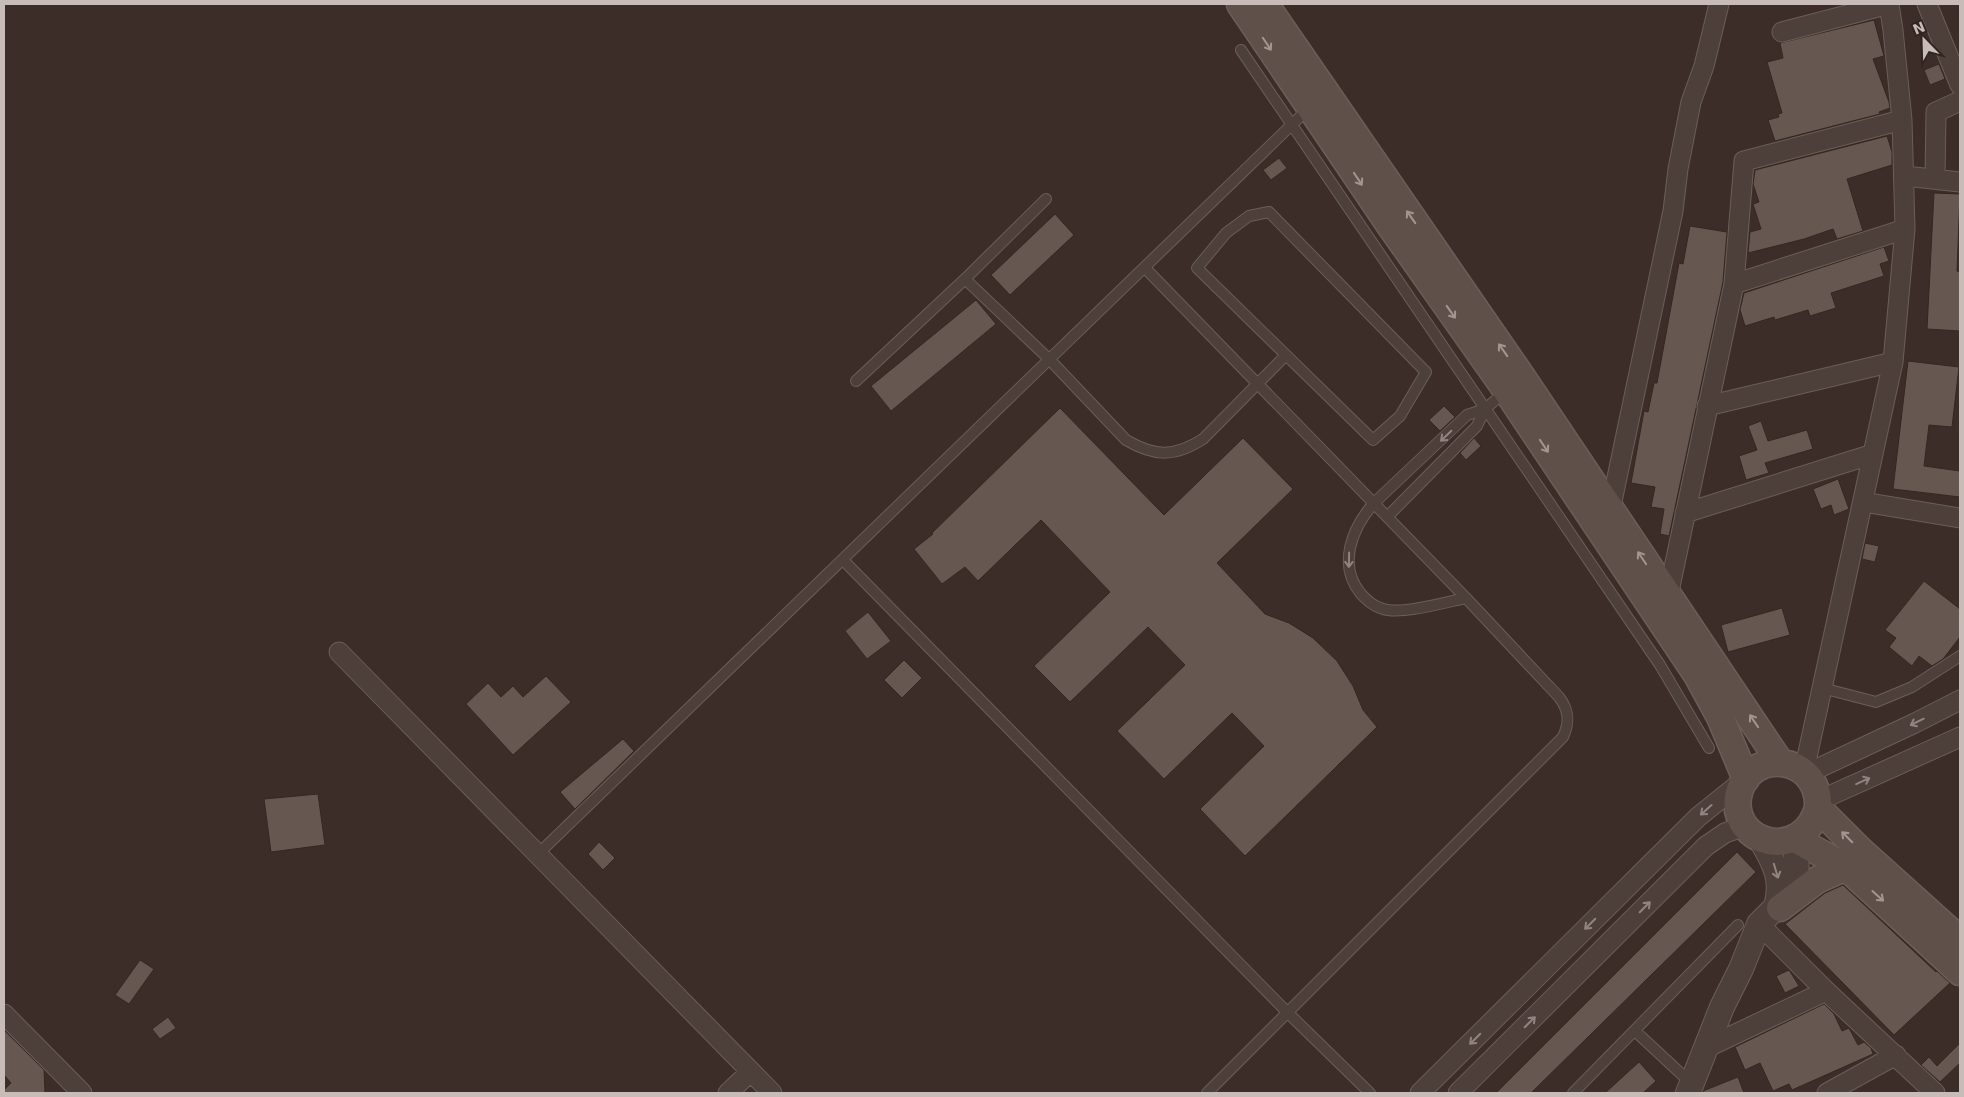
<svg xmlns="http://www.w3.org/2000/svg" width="1964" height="1097" font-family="'DejaVu Sans',sans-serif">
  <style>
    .building { fill: #675751; stroke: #342722 }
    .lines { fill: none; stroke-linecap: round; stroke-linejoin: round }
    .service-casing { stroke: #6b5e59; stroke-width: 12 }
    .minor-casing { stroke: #6b5e59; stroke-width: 21 }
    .tertiary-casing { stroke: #6b5e59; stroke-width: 26 }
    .secondary-casing { stroke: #6b5e59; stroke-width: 29 }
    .service { stroke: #4d403b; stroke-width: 10 }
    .minor { stroke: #4d403b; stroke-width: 19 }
    .tertiary { stroke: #4d403b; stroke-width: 24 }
    .secondary { stroke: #5f504a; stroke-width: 26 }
    .oneway { stroke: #a39692 }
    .oneway2 { stroke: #918480 }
  </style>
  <rect width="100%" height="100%" fill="#3d2d28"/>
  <path class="building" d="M 1874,20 L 1884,56 L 1873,59 L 1889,102 L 1890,108 L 1879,112 L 1880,114 L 1775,141 L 1768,120 L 1779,117 L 1778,114 L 1782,113 L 1767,62 L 1783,58 L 1780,43 Z
    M 1939,64 L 1945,79 L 1930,85 L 1924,70 Z
    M 1887,136 L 1892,152 L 1892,165 L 1847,179 L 1863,231 L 1837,239 L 1833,229 L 1804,239 L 1748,253 L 1750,232 L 1761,229 L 1753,204 L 1759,202 L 1753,184 L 1755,170 Z
    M 1279,158 L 1287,168 L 1271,180 L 1263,170 Z
    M 1934,193 L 1960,194 L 1957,271 L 1960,272 L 1960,331 L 1927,329 Z
    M 1055,214 L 1074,235 L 1010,295 L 991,275 Z
    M 1690,226 L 1727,232 L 1723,282 L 1669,536 L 1660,534 L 1664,509 L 1651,507 L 1655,487 L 1631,483 L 1644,411 L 1648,412 L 1654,383 L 1657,383 L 1679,263 L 1683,264 Z
    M 1884,247 L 1889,261 L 1880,264 L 1884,276 L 1831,293 L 1836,308 L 1810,316 L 1808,310 L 1775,320 L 1774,317 L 1745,326 L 1740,310 L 1744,293 Z
    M 976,300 L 996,324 L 891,411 L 871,386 Z
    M 1908,361 L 1959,367 L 1952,427 L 1929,425 L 1924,466 L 1960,471 L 1960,497 L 1893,489 Z
    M 1444,406 L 1455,417 L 1440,431 L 1429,420 Z
    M 1060,408 L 1164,515 L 1243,438 L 1293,489 L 1217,563 L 1265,614 L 1289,623 L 1313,638 L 1337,661 L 1353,686 L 1363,710 L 1377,727 L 1245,856 L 1200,809 L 1264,746 L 1232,713 L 1164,779 L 1117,731 L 1185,665 L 1148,627 L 1070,702 L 1034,666 L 1110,592 L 1041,520 L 978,581 L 965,567 L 942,584 L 914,549 L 933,534 L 932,533 Z
    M 1761,421 L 1768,441 L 1807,430 L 1813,449 L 1765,463 L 1769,473 L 1746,480 L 1739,456 L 1757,450 L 1748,426 Z
    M 1474,438 L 1481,446 L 1466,460 L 1460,453 Z
    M 1838,479 L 1849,509 L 1834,515 L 1831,505 L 1821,509 L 1813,489 Z
    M 1865,543 L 1879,546 L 1875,562 L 1862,559 Z
    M 1924,581 L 1960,609 L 1960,637 L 1943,659 L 1932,666 L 1919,656 L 1912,666 L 1889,647 L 1896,638 L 1885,630 Z
    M 1782,608 L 1790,635 L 1728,652 L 1721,625 Z
    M 868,612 L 891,641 L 867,659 L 845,631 Z
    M 904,660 L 922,678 L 902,698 L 884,680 Z
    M 546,676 L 571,702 L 513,755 L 466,704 L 488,683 L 501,697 L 513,686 L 523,697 Z
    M 623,739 L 634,751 L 575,809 L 560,792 Z
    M 318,794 L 325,845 L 271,852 L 264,799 Z
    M 599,842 L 615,858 L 603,870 L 588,854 Z
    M 1737,852 L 1756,872 L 1531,1093 L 1496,1093 Z
    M 1843,885 L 1936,972 L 1937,971 L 1950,983 L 1894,1035 L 1785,924 L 1825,893 Z
    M 140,960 L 154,969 L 129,1004 L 115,995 Z
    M 1789,970 L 1799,986 L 1785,993 L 1776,976 Z
    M 1824,1004 L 1834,1014 L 1842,1031 L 1849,1028 L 1858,1045 L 1864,1042 L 1871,1048 L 1873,1054 L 1792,1090 L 1789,1084 L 1773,1091 L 1760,1063 L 1745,1070 L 1735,1047 Z
    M 168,1017 L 176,1028 L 160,1039 L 152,1029 Z
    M 4,1030 L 44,1070 L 45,1093 L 4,1093 L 4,1090 L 11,1083 L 4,1075 Z
    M 1960,1043 L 1960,1063 L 1940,1082 L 1921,1065 L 1929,1057 L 1937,1066 Z
    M 1639,1062 L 1656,1081 L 1643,1093 L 1605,1093 Z
    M 1738,1077 L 1744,1093 L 1703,1093 L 1703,1091 Z"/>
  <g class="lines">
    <g class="service-casing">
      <path id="service" d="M 1241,50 L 1660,665 L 1709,748
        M 1269,212 L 1426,372 L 1400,416 L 1373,440 L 1197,268 L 1226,233 L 1249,216 Z
        M 1145,268 L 1466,598 L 1559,697 C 1569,710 1570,722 1563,737 L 1207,1093
        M 965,279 L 1050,360 L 1126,440 C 1155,457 1175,457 1203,439 L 1286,355
        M 856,381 L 965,279 L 1046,199
        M 1387,517 L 1477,426 L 1485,409
        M 843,560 L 1287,1012 L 1370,1093
        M 1466,598 C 1446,602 1401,615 1383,609 C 1373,606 1368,601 1361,594 C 1337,565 1352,528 1374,503 L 1467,415 L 1485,409 L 1505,392
        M 1822,688 L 1876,702 L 1912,687 L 1960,656
        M 537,855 L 1309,108
        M 1635,1031 L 1691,1083
        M 1573,1093 L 1738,925"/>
    </g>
    <g class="minor-casing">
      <path id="minor" d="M 1927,4 L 1960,85
        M 1782,32 L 1889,4
        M 1905,176 L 1960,182
        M 1935,179 L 1936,112 L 1960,101
        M 1734,284 L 1905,229
        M 1707,406 L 1893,362
        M 1863,502 L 1960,518
        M 1610,511 L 1673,211 L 1678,169 L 1691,102 L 1704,66 L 1719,4
        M 1685,513 L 1873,454
        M 1668,596 L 1734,284 L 1744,161 L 1902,120
        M 339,652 L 772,1093
        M 1804,771 L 1893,362 L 1905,229 L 1902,120 L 1893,30 L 1889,4
        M 1806,774 L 1915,723 L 1960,700
        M 1818,801 L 1960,737
        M 1759,924 L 1826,991 L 1935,1093
        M 4,1014 L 82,1093
        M 1706,1048 L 1826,991
        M 728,1093 L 750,1072
        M 1420,1093 L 1698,817 L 1744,780
        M 1458,1093 L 1706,846 L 1725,833 L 1745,826
        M 1827,1093 L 1896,1055"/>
    </g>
    <g class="tertiary-casing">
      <path id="tertiary" d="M 1760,838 C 1774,863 1784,878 1776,907
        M 1688,1093 L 1722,1007 L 1741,969 L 1759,924 L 1776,907 L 1780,908 C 1796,882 1801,871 1793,840"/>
    </g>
    <g class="secondary-casing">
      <path id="secondary" d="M 1240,4 L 1391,227 L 1506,390 L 1697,675 L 1720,717 L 1746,779
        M 1265,4 L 1522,377 L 1780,762
        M 1818,808 C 1802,863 1731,845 1738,797 C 1747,746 1821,754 1818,808 L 1859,849 L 1960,940
        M 1795,839 L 1846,867 L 1960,972
        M 1780,908 L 1817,880 L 1846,867"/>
    </g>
    <use href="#service" class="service"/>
    <use href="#minor" class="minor"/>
    <use href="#tertiary" class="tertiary"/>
    <use href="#secondary" class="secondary"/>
  </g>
  <defs><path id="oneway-shaft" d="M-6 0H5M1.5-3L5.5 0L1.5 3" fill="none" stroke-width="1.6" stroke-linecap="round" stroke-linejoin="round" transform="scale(1.25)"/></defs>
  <g class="oneway">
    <use href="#oneway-shaft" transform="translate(1267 44) rotate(56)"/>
    <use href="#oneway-shaft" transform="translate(1358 179) rotate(56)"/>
    <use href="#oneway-shaft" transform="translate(1411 217) rotate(-125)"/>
    <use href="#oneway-shaft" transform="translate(1451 312) rotate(55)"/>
    <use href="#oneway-shaft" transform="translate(1503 350) rotate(-125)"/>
    <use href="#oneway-shaft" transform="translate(1544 446) rotate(56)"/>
    <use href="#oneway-shaft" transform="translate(1642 558) rotate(-124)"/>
    <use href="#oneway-shaft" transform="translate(1754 721) rotate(-124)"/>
    <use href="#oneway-shaft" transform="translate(1847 837) rotate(-135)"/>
    <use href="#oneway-shaft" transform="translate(1878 896) rotate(42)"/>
  </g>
  <g class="oneway2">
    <use href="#oneway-shaft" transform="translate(1446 436) rotate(136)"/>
    <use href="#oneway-shaft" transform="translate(1349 560) rotate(91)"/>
    <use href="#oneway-shaft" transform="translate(1917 722) rotate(154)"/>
    <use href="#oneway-shaft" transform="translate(1863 781) rotate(-24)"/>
    <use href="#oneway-shaft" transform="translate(1706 810) rotate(138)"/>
    <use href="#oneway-shaft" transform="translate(1776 871) rotate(73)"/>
    <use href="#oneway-shaft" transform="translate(1645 907) rotate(-45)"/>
    <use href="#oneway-shaft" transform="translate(1590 924) rotate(135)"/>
    <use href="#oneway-shaft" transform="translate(1530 1022) rotate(-45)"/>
    <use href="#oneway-shaft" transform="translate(1475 1039) rotate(135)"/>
  </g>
  <rect width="1964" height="1097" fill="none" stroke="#c8bcb8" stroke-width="10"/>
  <g transform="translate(1924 40) rotate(337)" stroke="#322520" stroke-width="4" paint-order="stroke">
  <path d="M0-4L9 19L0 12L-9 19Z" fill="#c8bcb8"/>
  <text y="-8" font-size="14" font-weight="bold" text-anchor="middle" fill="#c8bcb8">N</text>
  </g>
</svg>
